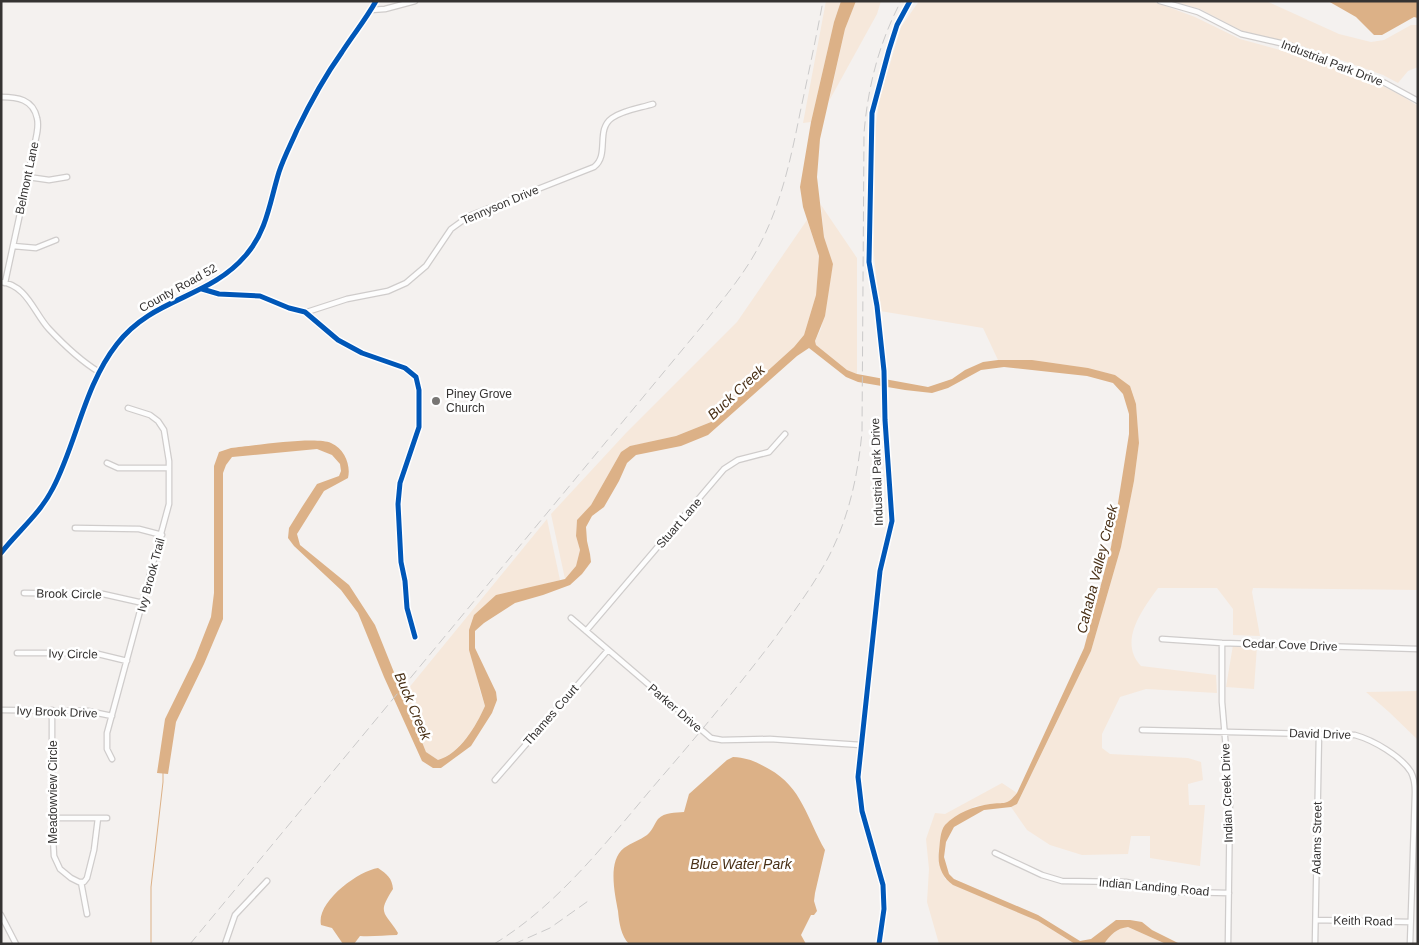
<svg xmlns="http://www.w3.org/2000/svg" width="1419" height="945" font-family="Arial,sans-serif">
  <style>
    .green { fill: #f6e8db }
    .water { fill: #dcb187 }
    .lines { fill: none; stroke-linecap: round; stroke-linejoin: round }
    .stream { stroke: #dcb187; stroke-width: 1 }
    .minor-casing { stroke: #cfcccb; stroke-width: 7 }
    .minor { stroke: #fdfdfd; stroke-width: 4.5 }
    .rail { stroke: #cbcaca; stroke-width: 1; stroke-dasharray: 10 5; stroke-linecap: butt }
    .cycleway-casing { stroke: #fff; stroke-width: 8 }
    .cycleway { stroke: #0057b8; stroke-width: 5 }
    .poi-dot { fill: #787674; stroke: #fff; stroke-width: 2 }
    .labels { text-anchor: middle; stroke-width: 5; stroke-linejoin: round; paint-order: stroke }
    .street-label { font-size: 12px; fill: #353332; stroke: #fff }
    .poi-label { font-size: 12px; fill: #353332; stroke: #fff; text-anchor: start }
    .water-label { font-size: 14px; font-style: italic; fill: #493016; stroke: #fff }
  </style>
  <rect width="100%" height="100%" fill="#f4f1ef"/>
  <path class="green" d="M 826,1 L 841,1 L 834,22 L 811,122 L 803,123 Z
    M 856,1 L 881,1 L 877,14 L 829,101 L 845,29 Z
    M 919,1 L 1152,1 L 1195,17 L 1240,39 L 1352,70 L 1402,96 L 1418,106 L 1418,590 L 1253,588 L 1252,592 L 1260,636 L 1233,635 L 1233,609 L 1217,588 L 1158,588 C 1142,610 1118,642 1141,666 L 1216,675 L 1217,693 L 1146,689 L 1120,697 L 1102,734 L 1102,748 L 1110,754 L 1188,758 L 1201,762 L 1203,780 L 1188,784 L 1189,805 L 1205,805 L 1200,866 L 1150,858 L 1150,836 L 1131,836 L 1128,854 L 1082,855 L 1050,845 L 1027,830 L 1011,807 L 1017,804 L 1022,794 L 1091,651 L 1121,547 L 1134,481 L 1139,443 L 1136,404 L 1115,375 C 1076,365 1038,360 998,360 L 983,328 L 880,311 L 873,246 L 875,134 L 879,101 L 901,27 Z
    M 1173,1 L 1266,1 L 1339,34 L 1371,42 L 1384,40 L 1411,25 L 1418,25 L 1418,67 L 1408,71 L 1398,83 L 1383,75 L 1296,44 L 1242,31 L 1200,9 Z
    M 821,205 L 857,258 L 857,374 L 847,370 L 816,345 L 815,341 L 821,329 L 833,264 L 824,237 Z
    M 807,220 L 819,256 L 816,295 L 804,335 L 794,347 L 711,422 L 676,436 L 631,446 L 621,452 L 591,505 L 577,520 L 576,536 L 580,550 L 576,566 L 565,579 L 551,514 L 626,433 L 737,322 Z
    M 547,519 L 560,580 L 537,586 L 469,630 L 479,688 L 485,706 C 476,726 460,753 438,760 L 426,752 L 403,695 Z
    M 1233,645 L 1257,646 L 1254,689 L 1226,687 Z
    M 1418,691 L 1418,740 L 1389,712 L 1366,692 Z
    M 1002,783 L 1017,793 L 1011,801 L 1006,803 L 975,806 L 945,826 L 941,836 L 938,857 L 945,879 L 1038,921 L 1075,944 L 939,944 L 927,902 L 929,869 L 926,839 L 935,813 L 945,814 Z
    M 1122,927 L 1128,927 L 1166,944 L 1104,944 L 1109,936 Z"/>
  <path class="water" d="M 841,1 L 856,1 L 845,29 L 820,139 L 817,177 L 824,237 L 833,264 L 825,316 L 815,341 L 816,345 L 847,370 L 857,374 L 928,387 L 952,379 L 965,370 L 983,362 L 998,360 L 1032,360 L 1088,368 L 1115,375 L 1130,386 L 1136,404 L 1139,443 L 1134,481 L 1121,547 L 1091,651 L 1017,804 L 1011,807 L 984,810 L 954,827 L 946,842 L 944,857 L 949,874 L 954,879 L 1038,915 L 1080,941 L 1091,939 L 1116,920 L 1130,920 L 1142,922 L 1152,930 L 1180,944 L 1166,944 L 1128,927 C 1117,928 1110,935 1104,944 L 1075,944 L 1038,921 L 953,885 C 942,877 937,865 939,851 C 940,843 940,831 945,825 C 956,813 975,806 990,804 C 1004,802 1007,806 1017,793 L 1084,648 L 1111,547 L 1129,434 L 1129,414 L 1123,394 L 1113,383 L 1087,376 L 1004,367 L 981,370 L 948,388 L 932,393 L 905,390 L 858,382 L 846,377 L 809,348 L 797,356 L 708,435 L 681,446 L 636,455 L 627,463 L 619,481 L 604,507 L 592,516 L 586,527 L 587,541 L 590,554 L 591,562 L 582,574 L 570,585 L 543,595 L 515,603 L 484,623 L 475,631 L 475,648 L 496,692 L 497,700 L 492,713 L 471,746 L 441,768 L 433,768 L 422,761 L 384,677 L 358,613 L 341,590 L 294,546 L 288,538 L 289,528 L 302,507 L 317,484 L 339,476 L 341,471 L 340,464 L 332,455 L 317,449 L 232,457 L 226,465 L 223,473 L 223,619 L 204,664 L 176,722 L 168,774 L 157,773 L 165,719 L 195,658 L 211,617 L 214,593 L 214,466 L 219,452 L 231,448 C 252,446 315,436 331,443 C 345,449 351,466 348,478 L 324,491 L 297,534 L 300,545 L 349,585 L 375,625 L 426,752 L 438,760 C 460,754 476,726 485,706 L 469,650 L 469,630 L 474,615 L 496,595 L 565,579 L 576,566 L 580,550 L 576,536 L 577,520 L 591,505 L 621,452 L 630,446 L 676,436 L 711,422 L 794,347 L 804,335 L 816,295 L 819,256 L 803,207 L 800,187 L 811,122 L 834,22 Z
    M 1328,1 L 1418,1 L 1418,18 L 1414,17 L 1382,35 L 1374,35 L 1356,17 Z
    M 733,757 C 748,758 755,761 769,769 C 802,787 807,819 825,850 L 815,893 L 814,901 L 817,911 L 814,915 L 811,915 L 801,935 L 806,944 L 629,944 C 621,936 619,922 618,911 C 615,894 607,861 624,848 C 631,843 640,840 647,835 C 653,830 654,824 658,819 C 665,812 675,813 684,812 L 689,794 L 727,760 Z
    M 378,868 C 387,874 392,878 393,889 C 377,914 384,911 398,933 L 397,935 C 384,935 372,937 360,936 L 354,944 L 343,944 L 332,928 L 321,925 C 316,902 358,871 378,868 Z"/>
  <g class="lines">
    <path class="stream" d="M 151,944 L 151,887 L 163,782 L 163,773"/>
    <g class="minor-casing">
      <path id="minor" d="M 1160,1 L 1198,12 L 1241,34 L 1289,45 L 1385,83 L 1418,101
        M 371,10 L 385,9 L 415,1
        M 1,97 C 17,97 33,99 37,118 C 40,129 34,144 32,155 C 24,198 14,240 5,283
        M 28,177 L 49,180 L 67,177
        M 13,246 L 36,248 L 56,240
        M 1,282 C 27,285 34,313 49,329 C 64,345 81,361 99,372
        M 202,289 L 219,294 L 260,296 L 289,308 L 305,312 L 338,340 L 362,353 L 405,368 L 416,377 L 419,390 L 419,427 L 400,483 L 398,504 L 401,562 L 405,581 L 407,608 L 415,637
        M 307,312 L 347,299 L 388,291 L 406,283 L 426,266 L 451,229 L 469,216 L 594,167 C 610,155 595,130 612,118 C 623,110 640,108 653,104
        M 107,463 L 118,468 L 169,468
        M 75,528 L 139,529 L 162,535
        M 1,553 C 18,531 40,514 53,488 C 77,442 84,386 117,344 C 153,297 209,299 246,255 C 267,231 270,201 279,172 C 284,157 291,144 297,130 C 310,103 325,76 342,52 C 353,35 366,19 376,1
        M 24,593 L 103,594 L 143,603
        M 571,618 L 711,738 L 722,740 L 770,739 L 861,745
        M 586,631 L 724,469 L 738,460 L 769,452 L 785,434
        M 1162,639 L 1222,643 L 1418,649
        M 1222,643 L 1222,702 L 1230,796 L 1228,944
        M 17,653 L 94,653 L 127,661
        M 1,710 L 88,711 L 112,716
        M 52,710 L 52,818 L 54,856 L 60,869 L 71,878 L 79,882 L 84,882 L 87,878 L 94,850 L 98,818
        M 1142,730 L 1355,735 C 1373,740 1401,756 1411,772 C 1414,778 1415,785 1415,792 L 1410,944
        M 112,759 L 107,749 L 107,733 L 169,504 L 169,461 L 164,430 L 158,421 L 150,415 L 128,408
        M 495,780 L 608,650
        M 52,818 L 107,818
        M 995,853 L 1042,875 L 1062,881 L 1126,882 L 1178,892 L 1229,893
        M 81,882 L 87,914
        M 1,915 L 16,944
        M 1316,920 L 1410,922
        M 225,944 L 235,915 L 267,881
        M 879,944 L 884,909 L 883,885 L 862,811 L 858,777 L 880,571 L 892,521 L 885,420 L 884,371 L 877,306 L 869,262 L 872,113 L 889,50 L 897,25 L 910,1
        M 1315,944 L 1319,733"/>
    </g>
    <use href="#minor" class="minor"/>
    <path class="rail" d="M 190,944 L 702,326 C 722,300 744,275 759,246 C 781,205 791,158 800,113 C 808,76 816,38 823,1
      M 494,944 C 563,902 613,833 665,773 C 703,729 740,684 775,638 C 794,611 814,585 829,556 C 849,517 858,475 862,432 L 864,133 C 868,86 879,43 901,1
      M 514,944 L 550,928 L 591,899"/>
    <g class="cycleway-casing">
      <path id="cycleway" d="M 202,289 L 219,294 L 260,296 L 289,308 L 305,312 L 338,340 L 362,353 L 405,368 L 416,377 L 419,390 L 419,427 L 400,483 L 398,504 L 401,562 L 405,581 L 407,608 L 415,637
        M 1,553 C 18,531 40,514 53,488 C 77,442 84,386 117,344 C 153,297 209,299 246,255 C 267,231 270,201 279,172 C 284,157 291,144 297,130 C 310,103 325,76 342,52 C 353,35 366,19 376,1
        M 879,944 L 884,909 L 883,885 L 862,811 L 858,777 L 880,571 L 892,521 L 885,420 L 884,371 L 877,306 L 869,262 L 872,113 L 889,50 L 897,25 L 910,1"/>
    </g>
    <use href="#cycleway" class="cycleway"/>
  </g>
  <circle class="poi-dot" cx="436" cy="401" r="5"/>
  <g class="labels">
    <g class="street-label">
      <text transform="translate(1332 63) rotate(21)" y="4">Industrial Park Drive</text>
      <text transform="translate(27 178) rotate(-78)" y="4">Belmont Lane</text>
      <text transform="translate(500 205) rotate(-23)" y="4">Tennyson Drive</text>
      <text transform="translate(178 288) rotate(-29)" y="4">County Road 52</text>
      <text transform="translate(877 472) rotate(-92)" y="4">Industrial Park Drive</text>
      <text transform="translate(679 523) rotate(-49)" y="4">Stuart Lane</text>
      <text transform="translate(151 575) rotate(-75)" y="4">Ivy Brook Trail</text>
      <text transform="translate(69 594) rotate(1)" y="4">Brook Circle</text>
      <text transform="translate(1290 645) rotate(2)" y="4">Cedar Cove Drive</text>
      <text transform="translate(73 654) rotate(1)" y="4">Ivy Circle</text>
      <text transform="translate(675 708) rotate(41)" y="4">Parker Drive</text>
      <text transform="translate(57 712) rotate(2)" y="4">Ivy Brook Drive</text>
      <text transform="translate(551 715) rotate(-49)" y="4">Thames Court</text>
      <text transform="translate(1320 734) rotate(2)" y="4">David Drive</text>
      <text transform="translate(53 792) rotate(-90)" y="4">Meadowview Circle</text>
      <text transform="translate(1227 793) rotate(-92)" y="4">Indian Creek Drive</text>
      <text transform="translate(1317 838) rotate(-89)" y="4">Adams Street</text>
      <text transform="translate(1154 887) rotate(5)" y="4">Indian Landing Road</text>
      <text transform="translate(1363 921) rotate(1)" y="4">Keith Road</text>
    </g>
    <g class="poi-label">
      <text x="446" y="398">Piney Grove<tspan x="446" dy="14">Church</tspan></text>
    </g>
    <g class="water-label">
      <text transform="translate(736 392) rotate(-43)" y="5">Buck Creek</text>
      <text transform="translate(1097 569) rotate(-76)" y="5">Cahaba Valley Creek</text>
      <text transform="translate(413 706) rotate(67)" y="5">Buck Creek</text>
      <text x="741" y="869">Blue Water Park</text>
    </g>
  </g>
  <rect width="1419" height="945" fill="none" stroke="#353332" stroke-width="5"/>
</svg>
